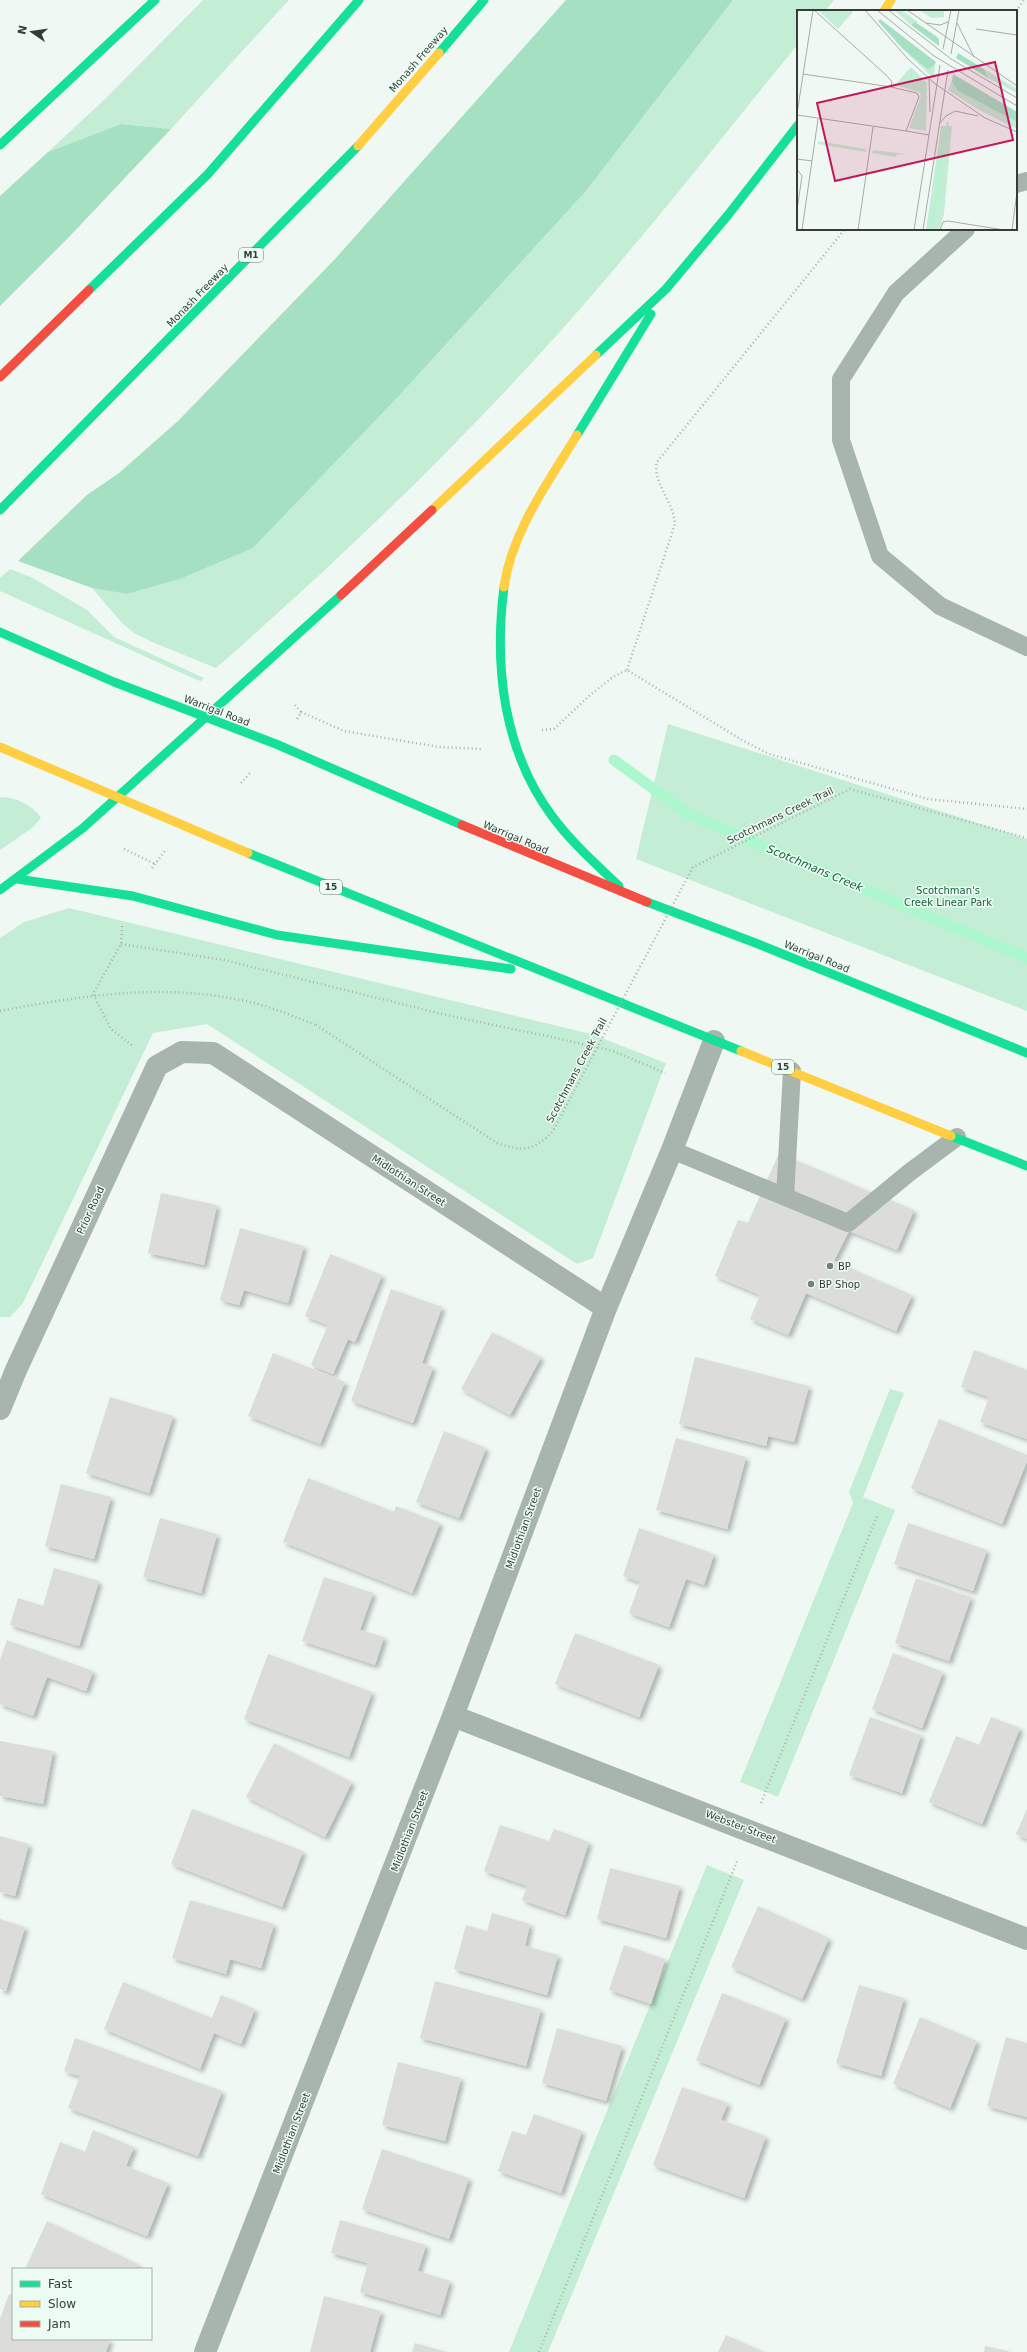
<svg xmlns="http://www.w3.org/2000/svg" width="1027" height="2352" font-family="'DejaVu Sans',sans-serif">
  <style>
    .green { fill: #c3eed5 }
    .forest { fill: #a4e0c1 }
    .lines { fill: none; stroke-linecap: round; stroke-linejoin: round }
    .stream { stroke: #adf7cf; stroke-width: 11 }
    .building { fill: #dcdcda; filter: url(#shadow) }
    .path { stroke: #a9b3ad; stroke-width: 2.5; stroke-dasharray: 1 3; stroke-linecap: butt }
    .lane { stroke: #a7b5ad; stroke-width: 18 }
    .street { stroke: #a7b5ad; stroke-width: 22 }
    .fast { stroke: #16e098; stroke-width: 9 }
    .slow { stroke: #ffcf43; stroke-width: 9 }
    .jam { stroke: #f24e42; stroke-width: 9 }
    .path-bridge { stroke: #a9b3ad; stroke-width: 2.5; stroke-dasharray: 1 3; stroke-linecap: butt }
    .poi-dot { fill: #787e7a; stroke: #edfcf3; stroke-width: 1.5 }
    .labels { text-anchor: middle; stroke-width: 3; stroke-linejoin: round; paint-order: stroke }
    .shield { fill: #edfcf3; stroke: #6e7671; stroke-width: 1 }
    .shield-label { font-size: 9px; font-weight: bold; fill: #373c39 }
    .street-label { font-size: 10px; fill: #373c39; stroke: #edfcf3 }
    .park-label { font-size: 10px; fill: #13613e; stroke: #edfcf3 }
    .poi-label { font-size: 10px; fill: #373c39; stroke: #edfcf3; text-anchor: start }
    .water-label { font-size: 11px; font-style: italic; fill: #085c39; stroke: #edfcf3 }
    .inset-river { fill: none; stroke: #adf7cf; stroke-width: 2 }
    .inset-road { fill: none; stroke: #a6ada9; stroke-width: 1 }
    .view { fill: #c2185b; fill-opacity: 0.15; stroke: #c2185b; stroke-width: 2 }
    .inset-edge { fill: none; stroke: #373c39; stroke-width: 2 }
  </style>
  <defs>
    <filter id="shadow"><feDropShadow dx="3.5" dy="3.5" stdDeviation="2" flood-color="#0004"/></filter>
  </defs>
  <rect width="100%" height="100%" fill="#f0f8f4"/>
  <path class="green" d="M 203,0 L 289,0 L 171,129 L 121,124 L 48,152 L 105,99 Z
    M 733,0 L 834,0 L 825,11 L 798,11 L 798,44 C 718,142 641,241 557,335 C 451,453 336,563 216,668 L 152,642 L 134,633 L 122,623 L 92,588 L 127,594 L 180,579 L 253,548 L 397,398 L 586,191 Z
    M 10,569 L 33,578 L 87,610 L 114,637 L 204,678 L 201,681 L 197,680 L 0,591 L 0,578 Z
    M 668,724 L 1027,839 L 1027,1011 L 636,859 Z
    M 0,797 C 16,797 33,805 41,818 L 32,828 L 0,850 Z
    M 69,908 L 591,1034 L 666,1063 L 593,1258 L 577,1264 L 207,1024 L 153,1033 L 23,1303 L 10,1317 L 0,1317 L 0,938 L 24,922 Z
    M 890,1389 L 904,1393 L 863,1497 L 895,1510 L 778,1797 L 740,1782 L 853,1503 L 849,1492 Z
    M 707,1865 L 744,1880 L 548,2352 L 509,2352 Z"/>
  <path class="forest" d="M 566,0 L 733,0 L 586,191 L 397,398 L 253,548 L 180,579 L 127,594 L 92,588 L 18,561 L 87,495 L 119,473 L 178,421 L 335,259 Z
    M 121,124 L 171,129 L 70,236 L 0,306 L 0,196 L 48,152 Z"/>
  <g class="lines">
    <path class="stream" d="M 614,760 L 688,814 L 1027,958"/>
  </g>
  <path class="building" d="M 779,1153 L 914,1210 L 897,1250 L 849,1231 L 834,1261 L 912,1295 L 896,1331 L 806,1293 L 788,1335 L 750,1319 L 760,1295 L 715,1276 L 738,1220 L 748,1223 Z
    M 161,1193 L 217,1205 L 204,1265 L 148,1253 Z
    M 240,1228 L 304,1246 L 288,1303 L 244,1290 L 239,1305 L 220,1300 Z
    M 330,1254 L 382,1275 L 355,1342 L 348,1339 L 333,1374 L 311,1365 L 328,1325 L 305,1316 Z
    M 391,1289 L 442,1307 L 422,1363 L 433,1367 L 413,1423 L 351,1401 Z
    M 492,1332 L 541,1357 L 510,1415 L 461,1389 Z
    M 974,1350 L 1027,1370 L 1027,1439 L 980,1422 L 989,1397 L 961,1387 Z
    M 273,1353 L 345,1382 L 320,1444 L 248,1416 Z
    M 695,1357 L 809,1386 L 794,1442 L 768,1436 L 766,1446 L 679,1424 Z
    M 110,1397 L 173,1416 L 149,1493 L 86,1473 Z
    M 939,1419 L 1027,1455 L 1027,1461 L 1002,1524 L 911,1488 Z
    M 444,1431 L 486,1448 L 459,1518 L 416,1502 Z
    M 676,1438 L 746,1457 L 727,1529 L 656,1510 Z
    M 308,1478 L 394,1512 L 396,1506 L 440,1523 L 412,1593 L 283,1542 Z
    M 61,1484 L 111,1497 L 94,1559 L 45,1546 Z
    M 160,1518 L 217,1534 L 201,1593 L 143,1577 Z
    M 908,1523 L 987,1550 L 973,1591 L 894,1564 Z
    M 639,1528 L 714,1554 L 704,1585 L 686,1579 L 669,1627 L 629,1613 L 640,1582 L 623,1576 Z
    M 54,1568 L 99,1581 L 79,1646 L 10,1625 L 18,1598 L 43,1606 Z
    M 324,1577 L 373,1593 L 360,1630 L 384,1637 L 375,1665 L 302,1641 Z
    M 916,1578 L 971,1597 L 949,1661 L 895,1643 Z
    M 575,1633 L 659,1665 L 639,1717 L 555,1684 Z
    M 7,1640 L 93,1671 L 86,1691 L 47,1677 L 33,1716 L 0,1704 L 0,1660 Z
    M 893,1653 L 943,1672 L 922,1728 L 872,1709 Z
    M 268,1654 L 372,1692 L 349,1757 L 244,1719 Z
    M 870,1717 L 921,1735 L 902,1793 L 849,1775 Z
    M 991,1717 L 1020,1728 L 982,1824 L 929,1802 L 956,1736 L 979,1745 Z
    M 0,1741 L 53,1751 L 43,1804 L 0,1796 Z
    M 274,1743 L 352,1782 L 325,1837 L 246,1797 Z
    M 192,1809 L 303,1851 L 282,1907 L 171,1864 Z
    M 1027,1809 L 1027,1839 L 1016,1834 Z
    M 500,1825 L 549,1841 L 554,1829 L 589,1842 L 565,1915 L 522,1900 L 527,1886 L 484,1871 Z
    M 0,1836 L 29,1844 L 15,1896 L 0,1892 Z
    M 610,1868 L 680,1886 L 666,1938 L 597,1919 Z
    M 190,1900 L 274,1924 L 261,1968 L 230,1959 L 226,1974 L 172,1958 Z
    M 758,1906 L 829,1938 L 802,1999 L 731,1967 Z
    M 492,1913 L 530,1924 L 525,1946 L 558,1955 L 547,1995 L 454,1969 L 466,1925 L 487,1931 Z
    M 0,1919 L 25,1927 L 6,1991 L 0,1989 Z
    M 624,1945 L 665,1959 L 651,2004 L 609,1990 Z
    M 435,1981 L 541,2009 L 526,2066 L 420,2038 Z
    M 123,1982 L 212,2018 L 221,1995 L 255,2009 L 241,2044 L 214,2033 L 200,2069 L 104,2029 Z
    M 859,1985 L 904,1998 L 881,2076 L 836,2063 Z
    M 722,1993 L 786,2018 L 759,2085 L 696,2060 Z
    M 920,2017 L 977,2041 L 950,2108 L 893,2084 Z
    M 557,2028 L 622,2046 L 606,2101 L 542,2083 Z
    M 1006,2037 L 1027,2043 L 1027,2117 L 987,2106 Z
    M 75,2038 L 222,2091 L 198,2156 L 68,2108 L 80,2076 L 64,2071 Z
    M 398,2062 L 461,2078 L 445,2141 L 382,2125 Z
    M 682,2087 L 728,2103 L 721,2120 L 766,2136 L 744,2198 L 653,2165 Z
    M 534,2114 L 582,2131 L 561,2193 L 498,2171 L 512,2131 L 526,2135 Z
    M 93,2130 L 134,2147 L 126,2166 L 168,2183 L 147,2236 L 41,2194 L 60,2142 L 85,2152 Z
    M 382,2149 L 469,2178 L 449,2239 L 362,2209 Z
    M 340,2220 L 426,2245 L 418,2271 L 450,2281 L 440,2315 L 360,2292 L 368,2263 L 331,2253 Z
    M 47,2221 L 138,2264 L 136,2269 L 25,2269 Z
    M 9,2294 L 13,2295 L 13,2339 L 110,2339 L 106,2352 L 0,2352 L 0,2319 Z
    M 324,2296 L 381,2311 L 370,2352 L 310,2352 Z
    M 726,2335 L 764,2352 L 718,2352 Z
    M 415,2343 L 447,2352 L 412,2352 Z
    M 985,2346 L 1008,2351 L 1008,2352 L 984,2352 Z"/>
  <g class="lines">
    <path class="path" d="M 1016,11 L 1024,0
      M 627,670 L 675,524 C 673,500 652,482 657,462 L 845,229
      M 295,705 L 301,712 L 297,719
      M 301,712 L 344,731 L 439,747 L 483,749
      M 542,730 L 554,729 L 590,695 L 613,677 L 627,670 L 742,740 L 769,754 L 928,799 L 1027,809
      M 241,783 L 251,772
      M 124,849 L 155,864
      M 152,868 L 165,851
      M 122,926 L 121,944 L 93,994 L 111,1029 L 134,1047
      M 121,944 L 224,960 L 446,1015 L 556,1038 L 613,1051 L 665,1073
      M 0,1011 C 88,994 177,981 265,1006 C 282,1011 299,1019 316,1025
      M 761,1803 L 877,1516
      M 539,2352 L 738,1859"/>
    <path class="lane" d="M 1016,184 L 1027,181
      M 966,229 L 896,293 L 841,379 L 841,440 L 880,556 L 940,606 L 1027,647
      M 672,1150 L 848,1223 L 910,1172 L 957,1137
      M 785,1197 L 792,1071"/>
    <path class="street" d="M 606,1308 L 672,1150 L 714,1041
      M 0,1409 L 16,1370 L 157,1066 L 182,1052 L 213,1053 L 606,1308 L 453,1716 L 205,2352
      M 453,1716 L 1027,1939"/>
    <path class="fast" d="M 439,53 L 484,0
      M 0,145 L 155,0
      M 89,290 L 208,174 L 359,0
      M 596,355 L 666,289 L 728,215 L 798,125
      M 577,435 L 651,314
      M 0,510 L 358,146
      M 504,587 C 494,666 503,750 552,816 C 571,842 596,864 619,886
      M 0,632 L 114,682 L 276,744 L 462,825
      M 248,853 L 741,1051
      M 17,879 L 133,896 L 277,935 L 511,969
      M 0,890 L 83,828 L 341,595
      M 647,902 L 753,942 L 1027,1053
      M 951,1136 L 1027,1166"/>
    <path class="slow" d="M 884,11 L 891,0
      M 358,146 L 439,53
      M 432,510 L 596,355
      M 504,587 C 512,531 548,483 577,435
      M 0,747 L 248,853
      M 741,1051 L 951,1136"/>
    <path class="jam" d="M 0,377 L 89,290
      M 341,595 L 432,510
      M 462,825 L 647,902"/>
    <path class="path-bridge" d="M 316,1025 L 497,1143 C 523,1152 534,1151 553,1131 L 693,867 L 850,789 L 1027,838"/>
  </g>
  <g class="poi-dot">
    <circle cx="830" cy="1266" r="4"/>
    <circle cx="811" cy="1284" r="4"/>
  </g>
  <g class="labels">
    <g class="shield">
      <rect x="239" y="248" width="24" height="14" rx="3"/>
      <rect x="320" y="880" width="22" height="14" rx="3"/>
      <rect x="772" y="1060" width="22" height="14" rx="3"/>
    </g>
    <g class="shield-label">
      <text x="251" y="258">M1</text>
      <text x="331" y="890">15</text>
      <text x="783" y="1070">15</text>
    </g>
    <g class="street-label">
      <text transform="translate(418 59) rotate(-49)" y="4">Monash Freeway</text>
      <text transform="translate(197 295) rotate(-46)" y="4">Monash Freeway</text>
      <text transform="translate(217 710) rotate(21)" y="4">Warrigal Road</text>
      <text transform="translate(780 815) rotate(-26)" y="4">Scotchmans Creek Trail</text>
      <text transform="translate(516 837) rotate(23)" y="4">Warrigal Road</text>
      <text transform="translate(817 956) rotate(22)" y="4">Warrigal Road</text>
      <text transform="translate(576 1070) rotate(-62)" y="4">Scotchmans Creek Trail</text>
      <text transform="translate(409 1180) rotate(33)" y="4">Midlothian Street</text>
      <text transform="translate(90 1210) rotate(-65)" y="4">Prior Road</text>
      <text transform="translate(523 1528) rotate(-70)" y="4">Midlothian Street</text>
      <text transform="translate(741 1826) rotate(21)" y="4">Webster Street</text>
      <text transform="translate(409 1831) rotate(-69)" y="4">Midlothian Street</text>
      <text transform="translate(291 2133) rotate(-69)" y="4">Midlothian Street</text>
    </g>
    <g class="park-label">
      <text x="948" y="894">Scotchman's<tspan x="948" dy="12">Creek Linear Park</tspan></text>
    </g>
    <g class="poi-label">
      <text x="838" y="1270">BP</text>
      <text x="819" y="1288">BP Shop</text>
    </g>
    <g class="water-label">
      <text transform="translate(815 868) rotate(23)" y="4">Scotchmans Creek</text>
    </g>
  </g>
  <g transform="translate(797 10)">
    <rect width="220" height="220" fill="#f0f8f4"/>
    <path d="M 21,0 L 54,0 L 56,2 L 41,19 ZM 97,0 L 104,0 L 121,12 L 114,15 ZM 123,0 L 147,0 L 147,7 L 134,8 ZM 106,39 L 129,58 L 138,54 L 137,69 ZM 114,57 L 130,73 L 129,121 L 112,118 L 124,86 L 122,82 L 98,75 ZM 187,59 L 220,79 L 220,83 L 191,68 ZM 155,70 L 161,81 L 220,112 L 220,119 L 182,100 L 151,80 ZM 144,116 L 155,116 L 147,204 L 142,220 L 129,220 ZM 21,131 L 69,139 L 69,142 L 21,134 ZM 76,140 L 108,144 L 108,145 L 100,144 L 99,147 L 75,143 Z" fill="#c3eed5"/>
    <path d="M 83,9 L 139,52 L 138,54 L 132,59 L 129,58 L 106,39 L 81,11 ZM 118,12 L 139,26 L 142,29 L 142,36 L 114,15 ZM 161,43 L 187,59 L 191,68 L 159,48 ZM 156,64 L 220,102 L 220,112 L 161,81 L 155,72 Z" fill="#a4e0c1"/>
    <path class="inset-river" d="M 133,220 L 141,182 L 142,155 L 151,112"/>
    <path class="inset-road" d="M 17,0 L 89,65 L 95,72 L 94,77M 68,0 L 110,48 L 137,73 L 188,108 L 220,122M 80,0 L 137,46 L 220,96M 91,0 L 154,49 L 220,88M 110,0 L 220,76M 129,13 L 143,15 L 151,12M 160,13 L 177,47M 179,19 L 220,25M 146,39 L 154,0M 154,44 L 162,0M 132,69 L 133,102M 0,104 L 16,0M 0,105 L 109,121 L 122,87 L 120,83 L 94,77 L 6,64M 143,113 L 149,106 L 158,101 L 181,106M 109,121 L 132,125M 0,149 L 15,151M 0,159 L 5,166 L 0,200M 5,220 L 21,109M 61,220 L 76,117M 117,220 L 143,55M 126,220 L 151,60M 143,220 L 146,212 L 151,211 L 207,220M 215,220 L 220,182"/>
    <path class="view" d="M 198,52 L 216,130 L 38,171 L 20,93 Z"/>
    <rect width="220" height="220" class="inset-edge"/>
  </g>
  <rect x="12" y="2268" width="140" height="72" fill="#edfcf3" stroke="#a4afa9"/>
  <rect x="20" y="2281" width="20" height="6" fill="#16e098" stroke="#a4afa9"/>
  <text x="48" y="2288" font-size="12" fill="#373c39">Fast</text>
  <rect x="20" y="2301" width="20" height="6" fill="#ffcf43" stroke="#a4afa9"/>
  <text x="48" y="2308" font-size="12" fill="#373c39">Slow</text>
  <rect x="20" y="2321" width="20" height="6" fill="#f24e42" stroke="#a4afa9"/>
  <text x="48" y="2328" font-size="12" fill="#373c39">Jam</text>
  <g transform="translate(32 32) rotate(283)" stroke="#edfcf3" stroke-width="3" paint-order="stroke">
  <path d="M0-3L7 15L0 10L-7 15Z" fill="#373c39"/>
  <text y="-6" font-size="11" font-weight="bold" text-anchor="middle" fill="#373c39">N</text>
  </g>
</svg>
